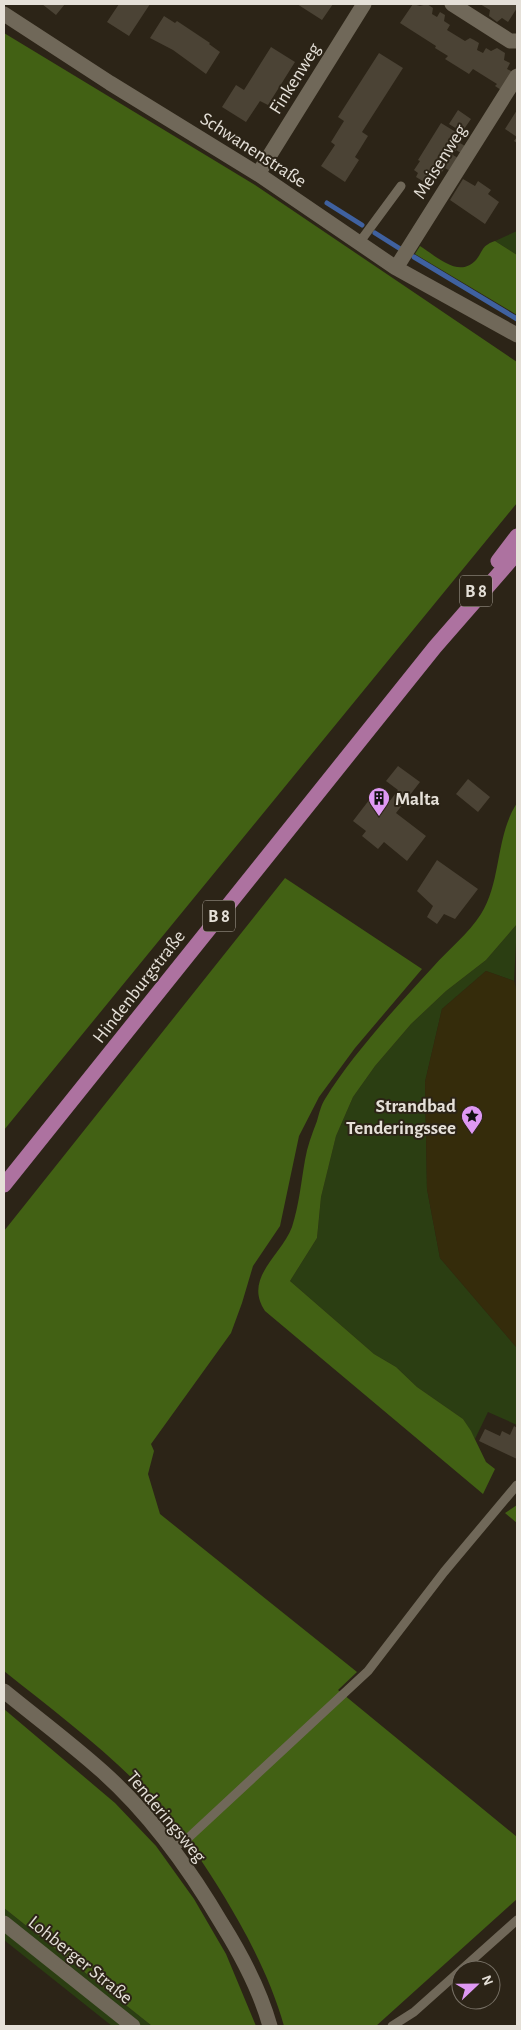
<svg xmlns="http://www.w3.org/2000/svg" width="521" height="2030" font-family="'Alegreya Sans',sans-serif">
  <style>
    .green { fill: #2b3e12 }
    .forest { fill: #426114 }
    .sand { fill: #352c0b }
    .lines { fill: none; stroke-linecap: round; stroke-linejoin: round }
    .stream { stroke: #3f61a0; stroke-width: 5 }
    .building { fill: #4b4335 }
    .lane { stroke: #706859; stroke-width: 9 }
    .street { stroke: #706859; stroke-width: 15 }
    .secondary { stroke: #706859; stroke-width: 15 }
    .primary { stroke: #ad72a0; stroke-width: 15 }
    .labels { text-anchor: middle; stroke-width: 4; stroke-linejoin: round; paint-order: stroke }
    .shield { fill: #2c2417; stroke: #aea89e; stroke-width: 1 }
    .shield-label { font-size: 18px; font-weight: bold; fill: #e5e0d8 }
    .street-label { font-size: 19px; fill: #e5e0d8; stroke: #2c2417 }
    .poi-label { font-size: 19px; font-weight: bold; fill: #e5e0d8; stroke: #2c2417; text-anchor: start }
  </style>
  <rect width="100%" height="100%" fill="#2c2417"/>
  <path class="green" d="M 517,231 L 517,255 L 495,241 Z
    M 517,924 L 514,981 L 486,971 L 442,1009 L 425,1082 L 427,1189 L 440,1258 L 517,1348 L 517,1425 L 488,1412 L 475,1439 L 463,1419 L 417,1387 L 396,1367 L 374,1354 L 290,1281 L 317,1238 L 321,1197 L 336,1136 L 353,1097 L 375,1066 L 411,1024 L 446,991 L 486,960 Z
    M 4,1908 L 152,2026 L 138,2026 L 4,1919 Z
    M 4,1928 L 127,2026 L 112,2026 L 4,1940 Z"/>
  <path class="forest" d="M 4,33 L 255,185 L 517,362 L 517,503 L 4,1130 Z
    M 495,241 L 517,255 L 517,315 L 415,254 L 420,246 C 436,256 459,279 476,260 C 484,250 481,246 495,241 Z
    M 517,803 L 517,924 L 486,960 L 446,991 L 411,1024 L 375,1066 L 353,1097 L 336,1136 L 321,1197 L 317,1238 L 290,1281 L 374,1354 L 396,1367 L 417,1387 L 463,1419 L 471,1431 L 486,1462 L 495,1469 L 483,1494 L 265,1311 C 243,1278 281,1256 292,1227 C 299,1205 301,1183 305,1160 C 307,1147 312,1134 317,1121 C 319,1114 321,1105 325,1099 C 352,1055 397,1006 433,967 C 448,950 469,933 481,914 C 502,880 495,837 517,803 Z
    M 285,878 L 422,969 L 355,1048 L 319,1097 L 299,1136 L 280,1226 L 253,1266 L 242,1303 L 231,1333 L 151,1444 L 154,1451 L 148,1474 L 160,1514 L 357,1672 L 338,1690 L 517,1837 L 517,1899 L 376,2026 L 284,2026 C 274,1990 257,1954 239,1922 C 221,1890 201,1858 178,1829 C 130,1767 65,1720 4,1671 L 4,1231 Z
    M 517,1505 L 517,1523 L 505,1513 Z
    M 4,1709 L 115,1803 L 156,1846 L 194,1899 L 226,1954 L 256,2026 L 152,2026 L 4,1908 Z"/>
  <path class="sand" d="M 486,971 L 514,981 L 517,992 L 517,1348 L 440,1258 L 427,1189 L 425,1082 L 442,1009 Z"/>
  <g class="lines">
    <path class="stream" d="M 327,203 L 362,225
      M 375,233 L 402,250
      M 414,257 L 517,319"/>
  </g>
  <path class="building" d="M 42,4 L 65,4 L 56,15 Z
    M 119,4 L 150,4 L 129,36 L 107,22 Z
    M 297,4 L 333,4 L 322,20 Z
    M 413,4 L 420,6 L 427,4 L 433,8 L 432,14 L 437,17 L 440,12 L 445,15 L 444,21 L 450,25 L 447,30 L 465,41 L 470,38 L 474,40 L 479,43 L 477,50 L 483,53 L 486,48 L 491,51 L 497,48 L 505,53 L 504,60 L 510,63 L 507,69 L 513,72 L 501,90 L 495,86 L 497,84 L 473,69 L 469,74 L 445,59 L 448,56 L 435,48 L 436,46 L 400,23 Z
    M 480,4 L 517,4 L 517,8 L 508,22 L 502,18 L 497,22 L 489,16 L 490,10 Z
    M 164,16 L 175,23 L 177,21 L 210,43 L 209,44 L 220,52 L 206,74 L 173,50 L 150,38 Z
    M 271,47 L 295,62 L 268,105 L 260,101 L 246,122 L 222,107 L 236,85 L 244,90 Z
    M 379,53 L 403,68 L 362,132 L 368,136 L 355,157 L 359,160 L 345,182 L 321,166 L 335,145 L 331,142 L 344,121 L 338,117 Z
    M 458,110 L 471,119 L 462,132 L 449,124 Z
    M 517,110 L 517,143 L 514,141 L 517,137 L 505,129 Z
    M 441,123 L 464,137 L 460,143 L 465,146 L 461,153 L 456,150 L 453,155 L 458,158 L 450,171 L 445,168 L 431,186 L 416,177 L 418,173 L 414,170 L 420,161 L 418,160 Z
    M 463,179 L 475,186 L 478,181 L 491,190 L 488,194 L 499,202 L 485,224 L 450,200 Z
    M 398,766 L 420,782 L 396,813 L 426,836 L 407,861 L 384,842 L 378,849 L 362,836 L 366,831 L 353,821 L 376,791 L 389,802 L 398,790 L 386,781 Z
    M 468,779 L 490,797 L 478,812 L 456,794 Z
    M 437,860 L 478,889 L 455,919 L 444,914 L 437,924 L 427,917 L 433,906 L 417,891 Z
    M 514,1426 L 517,1428 L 517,1459 L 479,1441 L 485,1429 L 500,1436 L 502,1431 L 510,1435 Z"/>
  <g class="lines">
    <path class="lane" d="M 359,243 L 401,186
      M 173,1848 L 186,1840 L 368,1671 L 444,1572 L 517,1485
      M 461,1970 L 517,1920
      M 392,2026 L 414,2012 L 461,1970"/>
    <path class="street" d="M 452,4 L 510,41 L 517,41
      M 4,14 L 110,83 L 258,174 L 396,268 L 517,335
      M 258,174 L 364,4
      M 396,268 L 517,76
      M 4,1923 L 133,2026"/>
    <path class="secondary" d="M 4,1691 C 37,1718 72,1744 103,1772 C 152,1816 189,1868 222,1924 C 242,1956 260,1990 270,2026"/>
    <path class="primary" d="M 498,561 L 517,536
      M 4,1185 L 435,647 L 517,553"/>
  </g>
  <defs>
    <g id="building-pin" transform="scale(1.125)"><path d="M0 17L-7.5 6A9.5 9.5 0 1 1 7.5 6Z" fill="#de98f3" stroke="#2c2417"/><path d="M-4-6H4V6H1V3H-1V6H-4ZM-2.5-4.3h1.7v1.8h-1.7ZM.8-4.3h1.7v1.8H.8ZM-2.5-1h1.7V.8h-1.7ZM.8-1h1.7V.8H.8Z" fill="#111"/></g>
    <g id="sight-pin" transform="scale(1.125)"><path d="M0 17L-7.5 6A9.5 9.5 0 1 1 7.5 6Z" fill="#de98f3" stroke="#2c2417"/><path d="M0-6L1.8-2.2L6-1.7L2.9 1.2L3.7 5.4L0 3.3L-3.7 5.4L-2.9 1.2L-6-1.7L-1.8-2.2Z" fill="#111"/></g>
  </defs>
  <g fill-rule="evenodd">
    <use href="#building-pin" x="379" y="798"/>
    <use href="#sight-pin" x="472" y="1116"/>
  </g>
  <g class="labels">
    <g class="shield">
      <rect x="460" y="575.5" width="32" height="31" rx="4"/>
      <rect x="203" y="900.5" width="32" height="31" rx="4"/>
    </g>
    <g class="shield-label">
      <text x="476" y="597">B 8</text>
      <text x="219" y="922">B 8</text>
    </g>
    <g class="street-label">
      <text transform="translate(294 78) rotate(-58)" y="7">Finkenweg</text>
      <text transform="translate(254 149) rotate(33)" y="7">Schwanenstraße</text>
      <text transform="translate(439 161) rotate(-58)" y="7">Meisenweg</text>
      <text transform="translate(138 986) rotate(-52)" y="7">Hindenburgstraße</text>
      <text transform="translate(167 1816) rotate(50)" y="7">Tenderingsweg</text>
      <text transform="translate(81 1959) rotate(39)" y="7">Lohberger Straße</text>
    </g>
    <g class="poi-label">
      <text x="395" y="805">Malta</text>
      <text x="456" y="1112" text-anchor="end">Strandbad<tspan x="456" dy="22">Tenderingssee</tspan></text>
    </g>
  </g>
  <rect width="521" height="2030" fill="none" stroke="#e5e0d8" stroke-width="10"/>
  <g transform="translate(476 1985) rotate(68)"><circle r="24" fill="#2c2417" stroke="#766f64"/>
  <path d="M0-4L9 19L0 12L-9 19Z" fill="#de98f3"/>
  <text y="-8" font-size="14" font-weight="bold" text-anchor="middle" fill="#e5e0d8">N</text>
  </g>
</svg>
